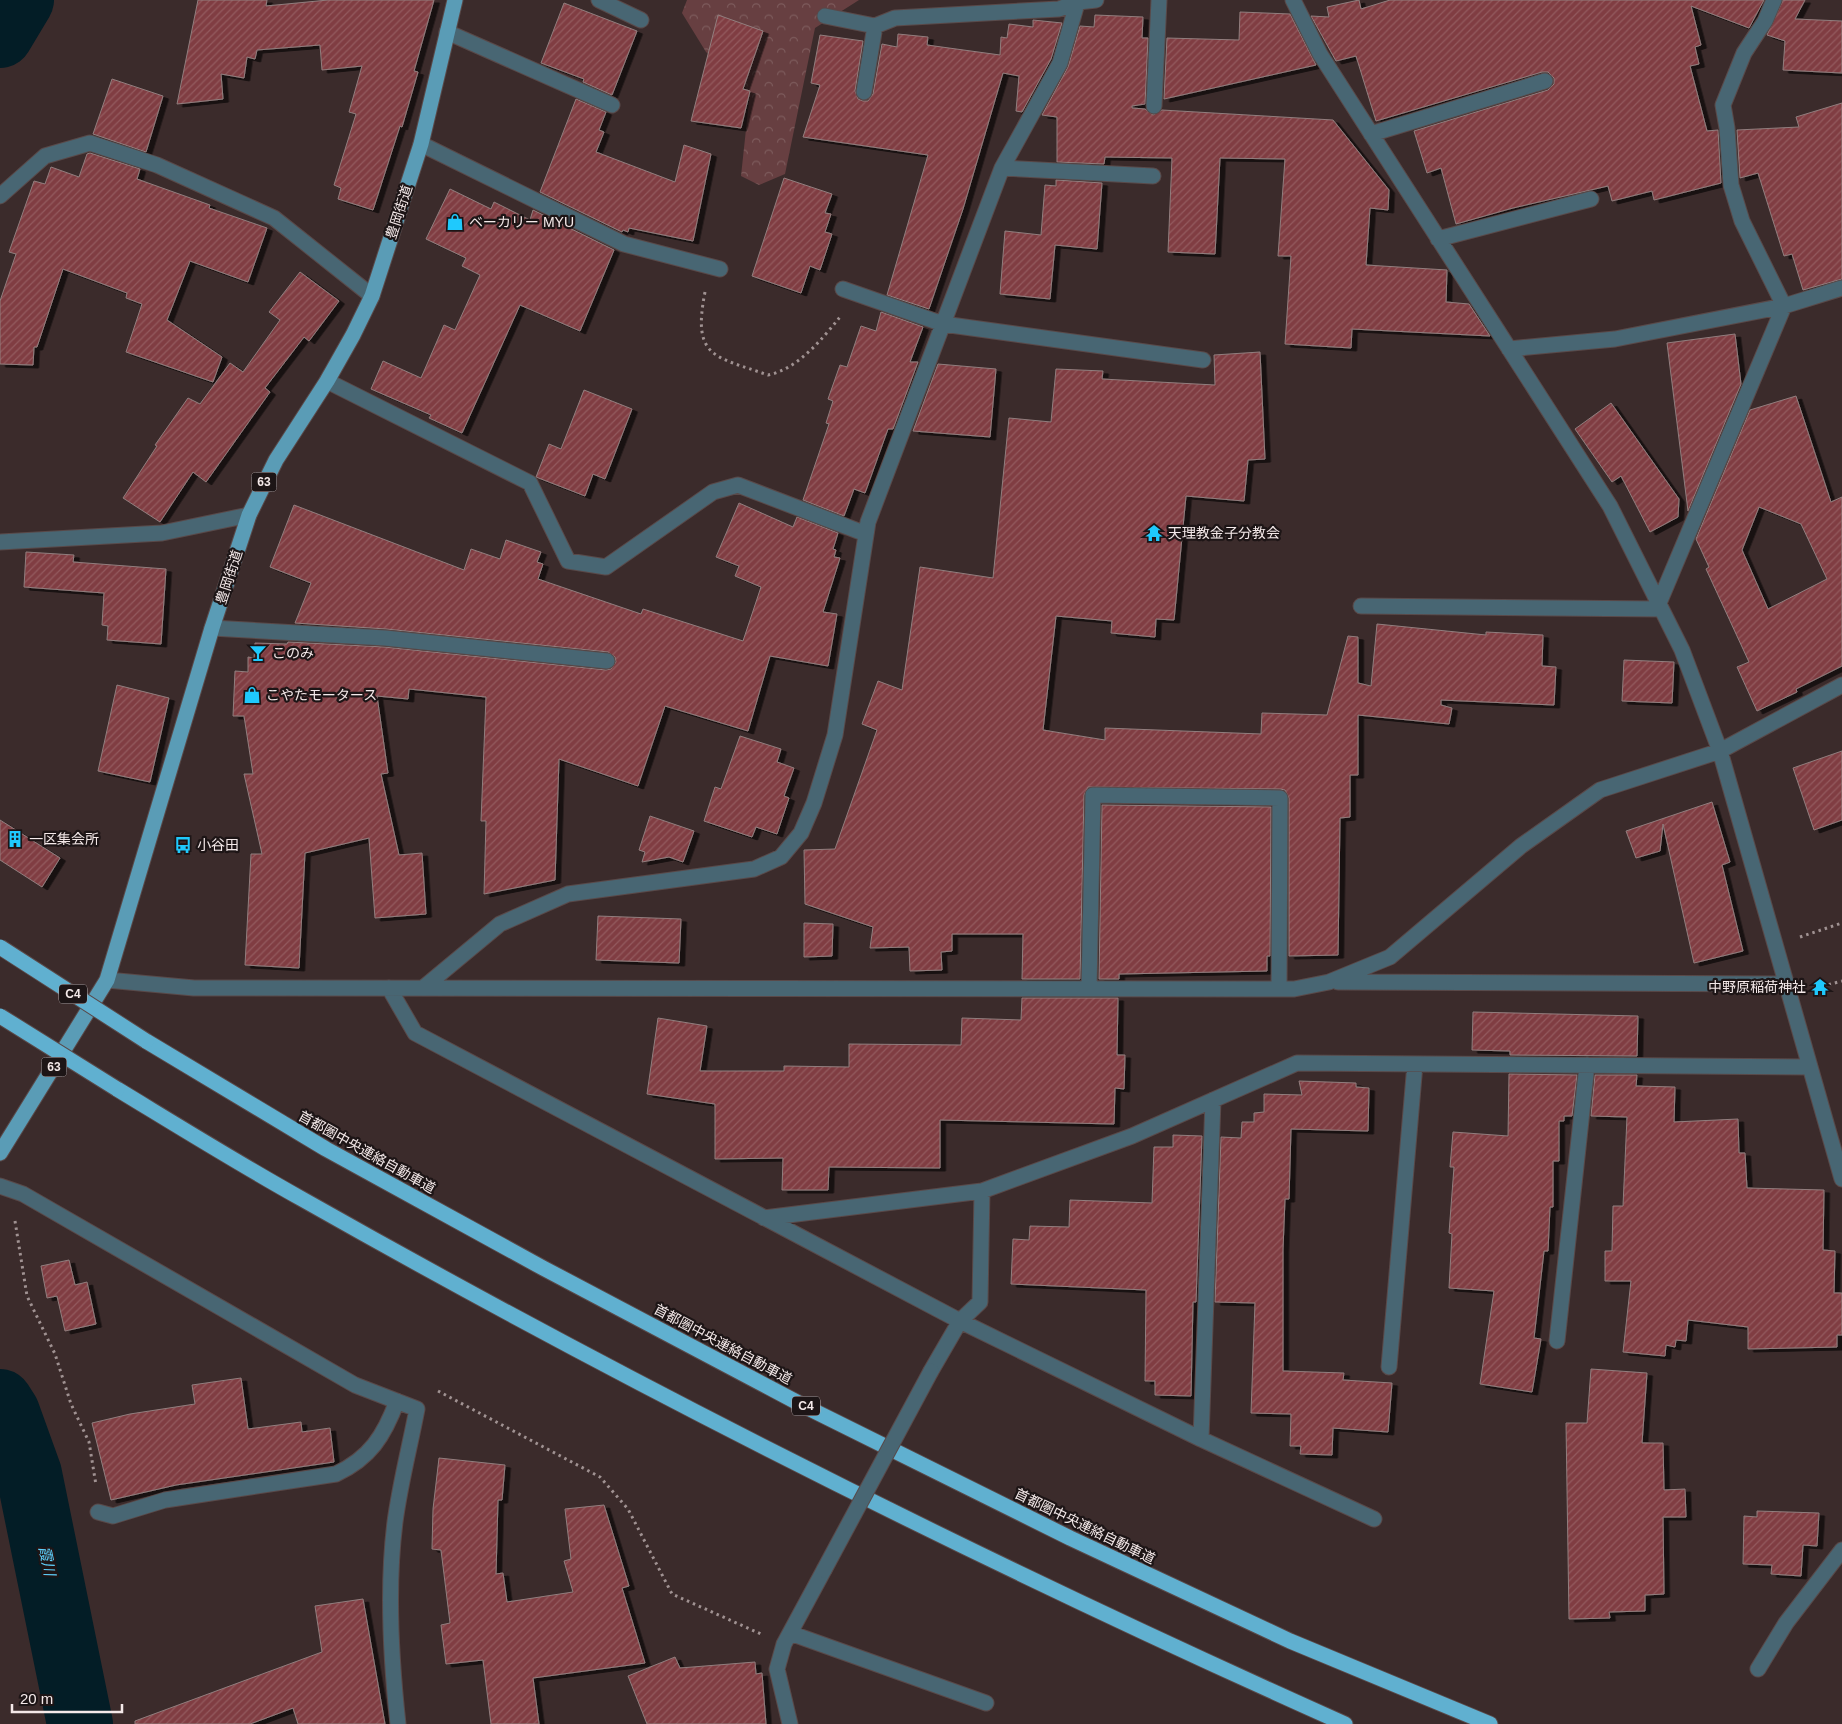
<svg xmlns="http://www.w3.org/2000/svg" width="1842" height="1724" font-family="Helvetica,'Noto Sans JP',sans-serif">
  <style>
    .forest { fill: url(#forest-crowns) }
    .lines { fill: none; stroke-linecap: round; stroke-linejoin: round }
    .river { stroke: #031d26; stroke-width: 66 }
    .building { fill: url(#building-hatch); stroke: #917e7e; fill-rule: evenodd; filter: url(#shadow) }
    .minor-casing { stroke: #594949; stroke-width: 17 }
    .major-casing { stroke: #594949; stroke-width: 17 }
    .highway-casing { stroke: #594949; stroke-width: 17 }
    .path { stroke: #a09292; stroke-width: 3; stroke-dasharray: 2.5 4; stroke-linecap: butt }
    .minor { stroke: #486673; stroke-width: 15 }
    .major { stroke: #5a9cb6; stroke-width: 15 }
    .highway { stroke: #60b0d0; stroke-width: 15 }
    .minor-bridge-casing { stroke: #594949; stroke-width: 17; stroke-linecap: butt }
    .highway-bridge-casing { stroke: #594949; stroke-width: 17; stroke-linecap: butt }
    .minor-bridge { stroke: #486673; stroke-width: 15 }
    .highway-bridge { stroke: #60b0d0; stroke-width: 15 }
    .labels { text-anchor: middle; stroke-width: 4.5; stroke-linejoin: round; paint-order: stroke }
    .shield { fill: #1d1516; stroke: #b4a9aa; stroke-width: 1 }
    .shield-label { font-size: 12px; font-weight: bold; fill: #f4e9e9 }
    .street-label { font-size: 14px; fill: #f4e9e9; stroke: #1d1516 }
    .poi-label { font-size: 14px; fill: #f4e9e9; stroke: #1d1516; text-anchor: start }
    .water-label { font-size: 15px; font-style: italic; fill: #5ed3ff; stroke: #1d1516 }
  </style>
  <defs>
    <pattern id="forest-crowns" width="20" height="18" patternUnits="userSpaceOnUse" patternTransform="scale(1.25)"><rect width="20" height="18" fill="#673f41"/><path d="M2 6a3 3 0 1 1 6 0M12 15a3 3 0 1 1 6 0" fill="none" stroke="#7d5b5c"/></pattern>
    <pattern id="building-hatch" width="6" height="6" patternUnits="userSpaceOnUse" patternTransform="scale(1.25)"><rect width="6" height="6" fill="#803e43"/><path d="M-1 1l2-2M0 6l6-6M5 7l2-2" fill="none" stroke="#935a5e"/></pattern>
    <filter id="shadow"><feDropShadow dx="5.5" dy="3" stdDeviation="0" flood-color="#0009"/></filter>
  </defs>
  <rect width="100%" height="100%" fill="#3b2b2b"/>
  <path class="forest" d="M 687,0 L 859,0 L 815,28 L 785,174 L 759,185 L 741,176 L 750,92 L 706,52 L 682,13 Z"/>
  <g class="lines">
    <path class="river" d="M 0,35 L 21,0
      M 0,1402 L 7,1413 L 29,1474 L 80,1724"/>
  </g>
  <path class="building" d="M 198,0 L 267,0 L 266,6 L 328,0 L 434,0 L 414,71 L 418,72 L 402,127 L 400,126 L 373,210 L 338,199 L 341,188 L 334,185 L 356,114 L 349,112 L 362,66 L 322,70 L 320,45 L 257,50 L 255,59 L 247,57 L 244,78 L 221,74 L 223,99 L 177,104 Z
    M 1359,0 L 1361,9 L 1390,0 L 1764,0 L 1749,28 L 1691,6 L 1701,45 L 1695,47 L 1699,64 L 1690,66 L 1707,131 L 1718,130 L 1721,183 L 1654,200 L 1652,191 L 1612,201 L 1608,186 L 1513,208 L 1456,224 L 1441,168 L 1427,173 L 1414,131 L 1548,90 L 1554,84 L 1554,78 L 1548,72 L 1542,72 L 1376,121 L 1356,56 L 1336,61 L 1311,16 L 1329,17 L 1327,7 Z
    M 1783,0 L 1805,0 L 1795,19 L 1842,21 L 1842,73 L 1783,70 L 1785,41 L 1767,35 Z
    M 564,3 L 637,31 L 612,95 L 583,82 L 584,79 L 541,63 Z
    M 1240,12 L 1290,14 L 1316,65 L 1164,99 L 1167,38 L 1239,40 Z
    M 718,15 L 763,31 L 743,89 L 750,91 L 741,128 L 691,121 Z
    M 1095,15 L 1143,17 L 1142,38 L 1148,38 L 1145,104 L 1132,106 L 1132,108 L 1145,109 L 1153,115 L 1162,110 L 1333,120 L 1389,190 L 1388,210 L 1370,208 L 1366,265 L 1447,270 L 1446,302 L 1469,304 L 1490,336 L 1352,329 L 1351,348 L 1285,344 L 1291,256 L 1278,256 L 1285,159 L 1220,158 L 1215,254 L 1168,252 L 1172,158 L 1105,157 L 1104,164 L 1057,162 L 1057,117 L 1042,115 L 1068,67 L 1080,26 L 1094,27 Z
    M 1033,20 L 1062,23 L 1051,59 L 1022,112 L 1016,111 L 1019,76 L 1003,73 L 963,209 L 929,309 L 887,295 L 928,155 L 803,137 L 820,85 L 811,83 L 820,35 L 863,41 L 855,91 L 858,99 L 863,101 L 868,101 L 873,94 L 882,44 L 897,47 L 898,34 L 928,37 L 927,45 L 1000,55 L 1001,37 L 1007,38 L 1009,24 L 1033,27 Z
    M 112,79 L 163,96 L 146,152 L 93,134 Z
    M 576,99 L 606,112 L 599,130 L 604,132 L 596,152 L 675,182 L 684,145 L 711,154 L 693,241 L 629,228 L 628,232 L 623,230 L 622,232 L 540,192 Z
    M 1842,103 L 1842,279 L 1803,290 L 1792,254 L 1784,256 L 1758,173 L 1740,178 L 1737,130 L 1799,127 L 1796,117 Z
    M 90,153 L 140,169 L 137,179 L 210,205 L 209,208 L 267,228 L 248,282 L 190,261 L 167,320 L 222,357 L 213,382 L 126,352 L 142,304 L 126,298 L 127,293 L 63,269 L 37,347 L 34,347 L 33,365 L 0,364 L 0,301 L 16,254 L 9,252 L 34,181 L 45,184 L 51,167 L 79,177 L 87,154 Z
    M 784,178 L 832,194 L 825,213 L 831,214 L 825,232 L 832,234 L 820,270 L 810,266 L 801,293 L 752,276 Z
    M 1056,180 L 1102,183 L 1097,249 L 1055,245 L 1050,299 L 1000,294 L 1005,231 L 1041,235 L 1045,185 L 1056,186 Z
    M 450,189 L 491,209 L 494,202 L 530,220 L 533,210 L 614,250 L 580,331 L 520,305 L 462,433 L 429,418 L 431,415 L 371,389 L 383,361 L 421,378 L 444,325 L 455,330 L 480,275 L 462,266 L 466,258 L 426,239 Z
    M 300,272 L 339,301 L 309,341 L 304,337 L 265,388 L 270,392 L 206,482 L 193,472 L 160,522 L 123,498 L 157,446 L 155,445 L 188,398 L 200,404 L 230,363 L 243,372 L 280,320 L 269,312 Z
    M 881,312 L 923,327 L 910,362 L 918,362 L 893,429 L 888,429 L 865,493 L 854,489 L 844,516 L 803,500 L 829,424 L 826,423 L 833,401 L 828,399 L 840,365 L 847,367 L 861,326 L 876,331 Z
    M 1735,334 L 1741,384 L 1688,511 L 1667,343 Z
    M 1260,352 L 1265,459 L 1248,460 L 1244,501 L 1186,496 L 1174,620 L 1156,619 L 1155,637 L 1111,633 L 1112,621 L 1056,616 L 1043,730 L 1105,740 L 1105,728 L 1261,734 L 1262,713 L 1327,715 L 1348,636 L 1358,637 L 1358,683 L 1371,686 L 1377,624 L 1486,635 L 1486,632 L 1543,635 L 1542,666 L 1556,667 L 1554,705 L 1441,700 L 1441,705 L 1452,708 L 1449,724 L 1358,715 L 1358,775 L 1350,775 L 1350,817 L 1340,818 L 1338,955 L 1289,956 L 1289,798 L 1285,790 L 1280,789 L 1088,787 L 1084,795 L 1080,979 L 1022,979 L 1023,934 L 952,934 L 952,951 L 941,952 L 942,970 L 910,971 L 909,947 L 870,948 L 873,927 L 805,904 L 804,850 L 835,849 L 877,730 L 862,724 L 878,681 L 902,690 L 920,567 L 993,578 L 1009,418 L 1051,422 L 1056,369 L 1103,371 L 1102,379 L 1215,385 L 1214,355 Z
    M 938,364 L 996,369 L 990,437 L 913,431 Z
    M 584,390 L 632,409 L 605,479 L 593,474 L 585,496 L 536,477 L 549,444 L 561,449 Z
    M 1796,396 L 1831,502 L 1842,497 L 1842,666 L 1796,689 L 1797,692 L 1757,711 L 1737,667 L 1749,662 L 1706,569 L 1709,567 L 1696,539 L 1750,410 ZM 1759,507 L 1801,524 L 1827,579 L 1768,609 L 1742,550 Z
    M 1611,403 L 1679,499 L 1678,517 L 1650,532 L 1621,476 L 1612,482 L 1575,429 Z
    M 739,503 L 793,527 L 797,517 L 838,533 L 833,549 L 836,550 L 834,557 L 840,558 L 823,612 L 837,614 L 828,666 L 770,656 L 748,731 L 665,706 L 638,786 L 559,759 L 555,880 L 484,894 L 486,821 L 481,821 L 486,697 L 409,689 L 408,699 L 377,696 L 388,773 L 381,774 L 399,855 L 422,853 L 426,914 L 375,918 L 369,838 L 305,853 L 299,968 L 245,965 L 251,854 L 262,854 L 244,774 L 253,774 L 244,716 L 233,716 L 235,671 L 248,672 L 248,657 L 254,658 L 255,643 L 287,644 L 288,642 L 384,647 L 606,670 L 611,669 L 616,662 L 615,657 L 608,652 L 386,629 L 295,623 L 311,583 L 270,567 L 294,505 L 464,570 L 471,549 L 500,559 L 506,540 L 541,552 L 537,562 L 543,564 L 538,579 L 641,614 L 643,609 L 743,641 L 761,587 L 735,576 L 739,566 L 716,557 Z
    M 26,552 L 74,555 L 73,562 L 166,569 L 161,644 L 107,640 L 108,626 L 102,625 L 104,593 L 24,587 Z
    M 1624,660 L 1674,662 L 1672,703 L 1622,701 Z
    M 117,685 L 169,698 L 150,782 L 98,771 Z
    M 740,736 L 781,749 L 777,762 L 794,768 L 784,796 L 789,798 L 777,834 L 756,827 L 752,837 L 704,821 L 715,787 L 721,789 Z
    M 1842,751 L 1842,820 L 1814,830 L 1793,768 Z
    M 1712,802 L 1730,862 L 1722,865 L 1743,951 L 1694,963 L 1663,824 L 1660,851 L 1636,858 L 1626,831 Z
    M 1102,805 L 1271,807 L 1270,956 L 1267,956 L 1267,971 L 1119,974 L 1119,979 L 1099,979 Z
    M 650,816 L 694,831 L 683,862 L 669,857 L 642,862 L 645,852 L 639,850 Z
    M 0,820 L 60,858 L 42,887 L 0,860 Z
    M 598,916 L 681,919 L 679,963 L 596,960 Z
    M 804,923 L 833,924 L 832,956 L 804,957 Z
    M 1022,998 L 1118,998 L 1117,1055 L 1125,1055 L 1124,1089 L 1115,1088 L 1114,1124 L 940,1120 L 940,1168 L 829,1167 L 828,1190 L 782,1190 L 783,1158 L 715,1159 L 715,1104 L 647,1094 L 658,1018 L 707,1026 L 700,1071 L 784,1071 L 784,1066 L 849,1067 L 849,1044 L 961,1045 L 962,1018 L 1021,1020 Z
    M 1473,1012 L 1638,1016 L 1637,1056 L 1510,1055 L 1510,1051 L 1472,1050 Z
    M 1509,1074 L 1577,1075 L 1572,1116 L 1564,1116 L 1564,1121 L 1559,1121 L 1559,1161 L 1553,1161 L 1553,1207 L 1550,1207 L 1548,1251 L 1544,1251 L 1534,1338 L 1541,1339 L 1532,1392 L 1480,1384 L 1494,1291 L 1449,1288 L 1452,1234 L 1449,1233 L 1454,1167 L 1450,1167 L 1453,1132 L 1508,1136 Z
    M 1595,1075 L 1637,1075 L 1636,1086 L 1675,1087 L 1674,1122 L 1738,1119 L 1739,1153 L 1745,1153 L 1747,1188 L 1824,1190 L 1823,1250 L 1835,1251 L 1834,1293 L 1842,1293 L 1842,1335 L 1837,1335 L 1837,1347 L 1748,1349 L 1748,1327 L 1688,1320 L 1686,1341 L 1676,1340 L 1675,1347 L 1666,1345 L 1665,1356 L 1623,1352 L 1631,1281 L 1605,1281 L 1605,1251 L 1612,1251 L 1613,1206 L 1623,1206 L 1627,1117 L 1591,1116 Z
    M 1299,1081 L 1356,1083 L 1356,1087 L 1369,1088 L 1368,1131 L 1291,1129 L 1289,1199 L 1285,1199 L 1283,1249 L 1283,1371 L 1344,1373 L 1343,1380 L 1392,1383 L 1388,1432 L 1333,1428 L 1332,1455 L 1300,1454 L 1301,1446 L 1290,1446 L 1291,1414 L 1251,1413 L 1255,1303 L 1215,1302 L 1221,1137 L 1241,1138 L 1242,1122 L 1254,1122 L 1254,1113 L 1264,1112 L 1264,1094 L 1302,1095 Z
    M 1173,1135 L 1202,1136 L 1196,1302 L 1193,1302 L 1191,1396 L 1155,1395 L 1155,1381 L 1145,1381 L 1146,1290 L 1011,1284 L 1013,1239 L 1029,1240 L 1030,1226 L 1069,1227 L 1070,1200 L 1152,1203 L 1154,1147 L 1173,1147 Z
    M 69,1260 L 75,1285 L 87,1282 L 96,1324 L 65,1331 L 57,1296 L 47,1298 L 41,1266 Z
    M 1591,1369 L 1647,1373 L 1642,1443 L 1663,1443 L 1664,1490 L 1685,1489 L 1686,1517 L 1663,1517 L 1664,1594 L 1645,1595 L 1645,1611 L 1609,1612 L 1610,1618 L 1569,1619 L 1566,1423 L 1587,1423 Z
    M 241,1378 L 248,1429 L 301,1422 L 302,1432 L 330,1428 L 334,1462 L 176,1485 L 111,1500 L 92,1423 L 130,1414 L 195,1404 L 192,1385 Z
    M 439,1458 L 505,1465 L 502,1500 L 498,1500 L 496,1574 L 503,1573 L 507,1602 L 573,1592 L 564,1561 L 571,1559 L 565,1509 L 604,1505 L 629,1586 L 622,1588 L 645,1663 L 533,1678 L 539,1724 L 491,1724 L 483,1660 L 446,1664 L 441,1625 L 450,1623 L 441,1550 L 432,1549 L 433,1509 Z
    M 1757,1511 L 1819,1513 L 1817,1546 L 1803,1545 L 1801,1576 L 1771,1574 L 1772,1565 L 1743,1564 L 1744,1516 L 1757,1517 Z
    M 363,1599 L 385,1724 L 298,1724 L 293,1708 L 250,1724 L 135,1724 L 135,1721 L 322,1652 L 315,1606 Z
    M 675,1657 L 680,1668 L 755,1662 L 756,1674 L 762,1673 L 766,1724 L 647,1724 L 628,1676 Z"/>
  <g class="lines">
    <g class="minor-casing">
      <path id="minor" d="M 599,0 L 641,20
        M 1293,0 L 1320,54 L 1610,506 L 1682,650 L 1720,751 L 1842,1179
        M 825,16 L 875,26 L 895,18 L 1059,9 L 1078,2 L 1096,0
        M 447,32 L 612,105
        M 864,92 L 875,26
        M 1154,106 L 1159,0
        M 1371,134 L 1545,81
        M 421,144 L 624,244 L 720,269
        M 1002,168 L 1153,176
        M 0,196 L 45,156 L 90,143 L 157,165 L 274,218 L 372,296
        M 1438,239 L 1591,199
        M 843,289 L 943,324 L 1203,360
        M 1509,349 L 1615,339 L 1784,306 L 1842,288
        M 327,381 L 530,483 L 568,561 L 606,567 L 713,492 L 738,485 L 866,534
        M 0,542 L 162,533 L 249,515
        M 1659,603 L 1784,306 L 1742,221 L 1731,185 L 1727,128 L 1723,105 L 1744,53 L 1765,21 L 1774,0
        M 1361,606 L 1661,609
        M 212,628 L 385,638 L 607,661
        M 107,980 L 194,988 L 1294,989 L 1329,982 L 1390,957 L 1521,846 L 1600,790 L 1720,751 L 1842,685
        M 1338,982 L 1786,984
        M 389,988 L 415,1033 L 960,1321 L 1201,1439 L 1374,1519
        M 423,988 L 500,924 L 568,894 L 754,869 L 781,857 L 801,833 L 814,803 L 835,735 L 868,522 L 1002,168 L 1060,63 L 1078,0
        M 1089,989 L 1093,795 L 1280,798 L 1279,989
        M 0,1186 L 23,1194 L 355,1385 L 417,1409 C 410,1446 400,1484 395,1522 C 387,1585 391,1660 398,1724
        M 764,1218 L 982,1191 L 1132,1136 L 1297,1063 L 1810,1067
        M 1557,1341 L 1587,1065
        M 1389,1367 L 1415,1064
        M 931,1371 L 960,1321 L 980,1302 L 982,1191
        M 1201,1439 L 1213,1100
        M 98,1512 L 113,1516 L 165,1500 L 336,1474 C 370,1458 384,1436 397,1401
        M 790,1633 L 986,1703
        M 1758,1669 L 1786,1623 L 1842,1550
        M 790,1724 L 777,1669 L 784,1644 L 824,1570"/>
    </g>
    <g class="major-casing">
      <path id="major" d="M 0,1153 L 107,980 L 212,628 L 249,515 L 276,460 L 327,381 L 353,335 L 372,296 L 421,144 L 455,0"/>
    </g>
    <g class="highway-casing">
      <path id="highway" d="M 146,1041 L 326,1149 L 543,1268 L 806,1407 L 1070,1538 L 1290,1641 L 1490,1724
        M 117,1089 C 178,1126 239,1164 302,1199 C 641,1391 989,1565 1345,1724"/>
    </g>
    <path class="path" d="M 705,292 C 692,358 714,356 768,375 C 798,369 822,339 840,317
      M 1800,937 L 1842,923
      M 1816,988 L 1842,981
      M 15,1221 L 27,1296 L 55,1354 L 71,1404 L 89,1442 L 96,1485
      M 438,1391 L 600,1477 L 628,1509 L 672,1594 L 761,1634"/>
    <use href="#minor" class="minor"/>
    <use href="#major" class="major"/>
    <use href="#highway" class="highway"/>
    <g class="minor-bridge-casing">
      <path id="minor-bridge" d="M 824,1570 L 931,1371"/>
    </g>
    <g class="highway-bridge-casing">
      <path id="highway-bridge" d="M 0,947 L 146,1041
        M 0,1016 L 117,1089"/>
    </g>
    <use href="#minor-bridge" class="minor-bridge"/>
    <use href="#highway-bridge" class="highway-bridge"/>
  </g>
  <defs>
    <g id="shop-bare" transform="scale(1.35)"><path d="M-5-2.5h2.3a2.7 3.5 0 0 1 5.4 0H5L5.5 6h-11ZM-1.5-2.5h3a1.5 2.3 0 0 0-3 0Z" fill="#1fc9fd" stroke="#1d1516" stroke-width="2.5" paint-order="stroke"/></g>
    <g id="temple-bare" transform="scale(1.35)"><path d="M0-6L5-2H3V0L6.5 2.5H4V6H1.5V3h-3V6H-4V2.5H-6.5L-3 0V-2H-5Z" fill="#1fc9fd" stroke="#1d1516" stroke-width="2.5" paint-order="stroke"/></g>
    <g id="bar-bare" transform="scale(1.35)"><path d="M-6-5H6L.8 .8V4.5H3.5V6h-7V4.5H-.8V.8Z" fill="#1fc9fd" stroke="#1d1516" stroke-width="2.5" paint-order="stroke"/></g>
    <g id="building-bare" transform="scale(1.35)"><path d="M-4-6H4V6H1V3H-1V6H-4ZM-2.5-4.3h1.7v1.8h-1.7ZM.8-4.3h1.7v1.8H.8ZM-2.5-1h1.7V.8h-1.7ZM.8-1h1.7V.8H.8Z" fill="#1fc9fd" stroke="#1d1516" stroke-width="2.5" paint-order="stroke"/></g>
    <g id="bus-bare" transform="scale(1.35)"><path d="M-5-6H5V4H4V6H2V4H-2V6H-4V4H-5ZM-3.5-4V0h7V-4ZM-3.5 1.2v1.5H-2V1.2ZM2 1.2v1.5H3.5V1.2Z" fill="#1fc9fd" stroke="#1d1516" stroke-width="2.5" paint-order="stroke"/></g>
  </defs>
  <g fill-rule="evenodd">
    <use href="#shop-bare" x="455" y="222"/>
    <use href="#temple-bare" x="1154" y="533"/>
    <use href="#bar-bare" x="258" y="653"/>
    <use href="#shop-bare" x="252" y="695"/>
    <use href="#building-bare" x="15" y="839"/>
    <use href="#bus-bare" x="183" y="845"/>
    <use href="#temple-bare" x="1820" y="987"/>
  </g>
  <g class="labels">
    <g class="shield">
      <rect x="251.5" y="472.5" width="25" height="19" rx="4"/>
      <rect x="59" y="984.5" width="28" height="19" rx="4"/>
      <rect x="41.5" y="1057.5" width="25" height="19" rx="4"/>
      <rect x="792" y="1396.5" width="28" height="19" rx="4"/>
    </g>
    <g class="shield-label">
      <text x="264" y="486">63</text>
      <text x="73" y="998">C4</text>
      <text x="54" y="1071">63</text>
      <text x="806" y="1410">C4</text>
    </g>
    <g class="street-label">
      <text transform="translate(399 212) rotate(-72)" y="5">豊岡街道</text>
      <text transform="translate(229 577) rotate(-72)" y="5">豊岡街道</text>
      <text transform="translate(367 1152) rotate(29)" y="5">首都圏中央連絡自動車道</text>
      <text transform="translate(723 1344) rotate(28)" y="5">首都圏中央連絡自動車道</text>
      <text transform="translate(1085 1526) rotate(26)" y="5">首都圏中央連絡自動車道</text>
    </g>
    <g class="poi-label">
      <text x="469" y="227">ベーカリー MYU</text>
      <text x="1168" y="538">天理教金子分教会</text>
      <text x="272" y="658">このみ</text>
      <text x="266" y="700">こやたモータース</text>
      <text x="29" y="844">一区集会所</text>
      <text x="197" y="850">小谷田</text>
      <text x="1806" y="992" text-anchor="end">中野原稲荷神社</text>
    </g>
    <g class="water-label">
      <text transform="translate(47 1561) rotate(78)" y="5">霞川</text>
    </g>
  </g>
  <path d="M12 1704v8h110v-8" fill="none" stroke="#f4e9e9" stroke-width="2.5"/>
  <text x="20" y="1704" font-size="15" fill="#f4e9e9" stroke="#1d1516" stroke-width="4" paint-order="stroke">20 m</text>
</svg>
